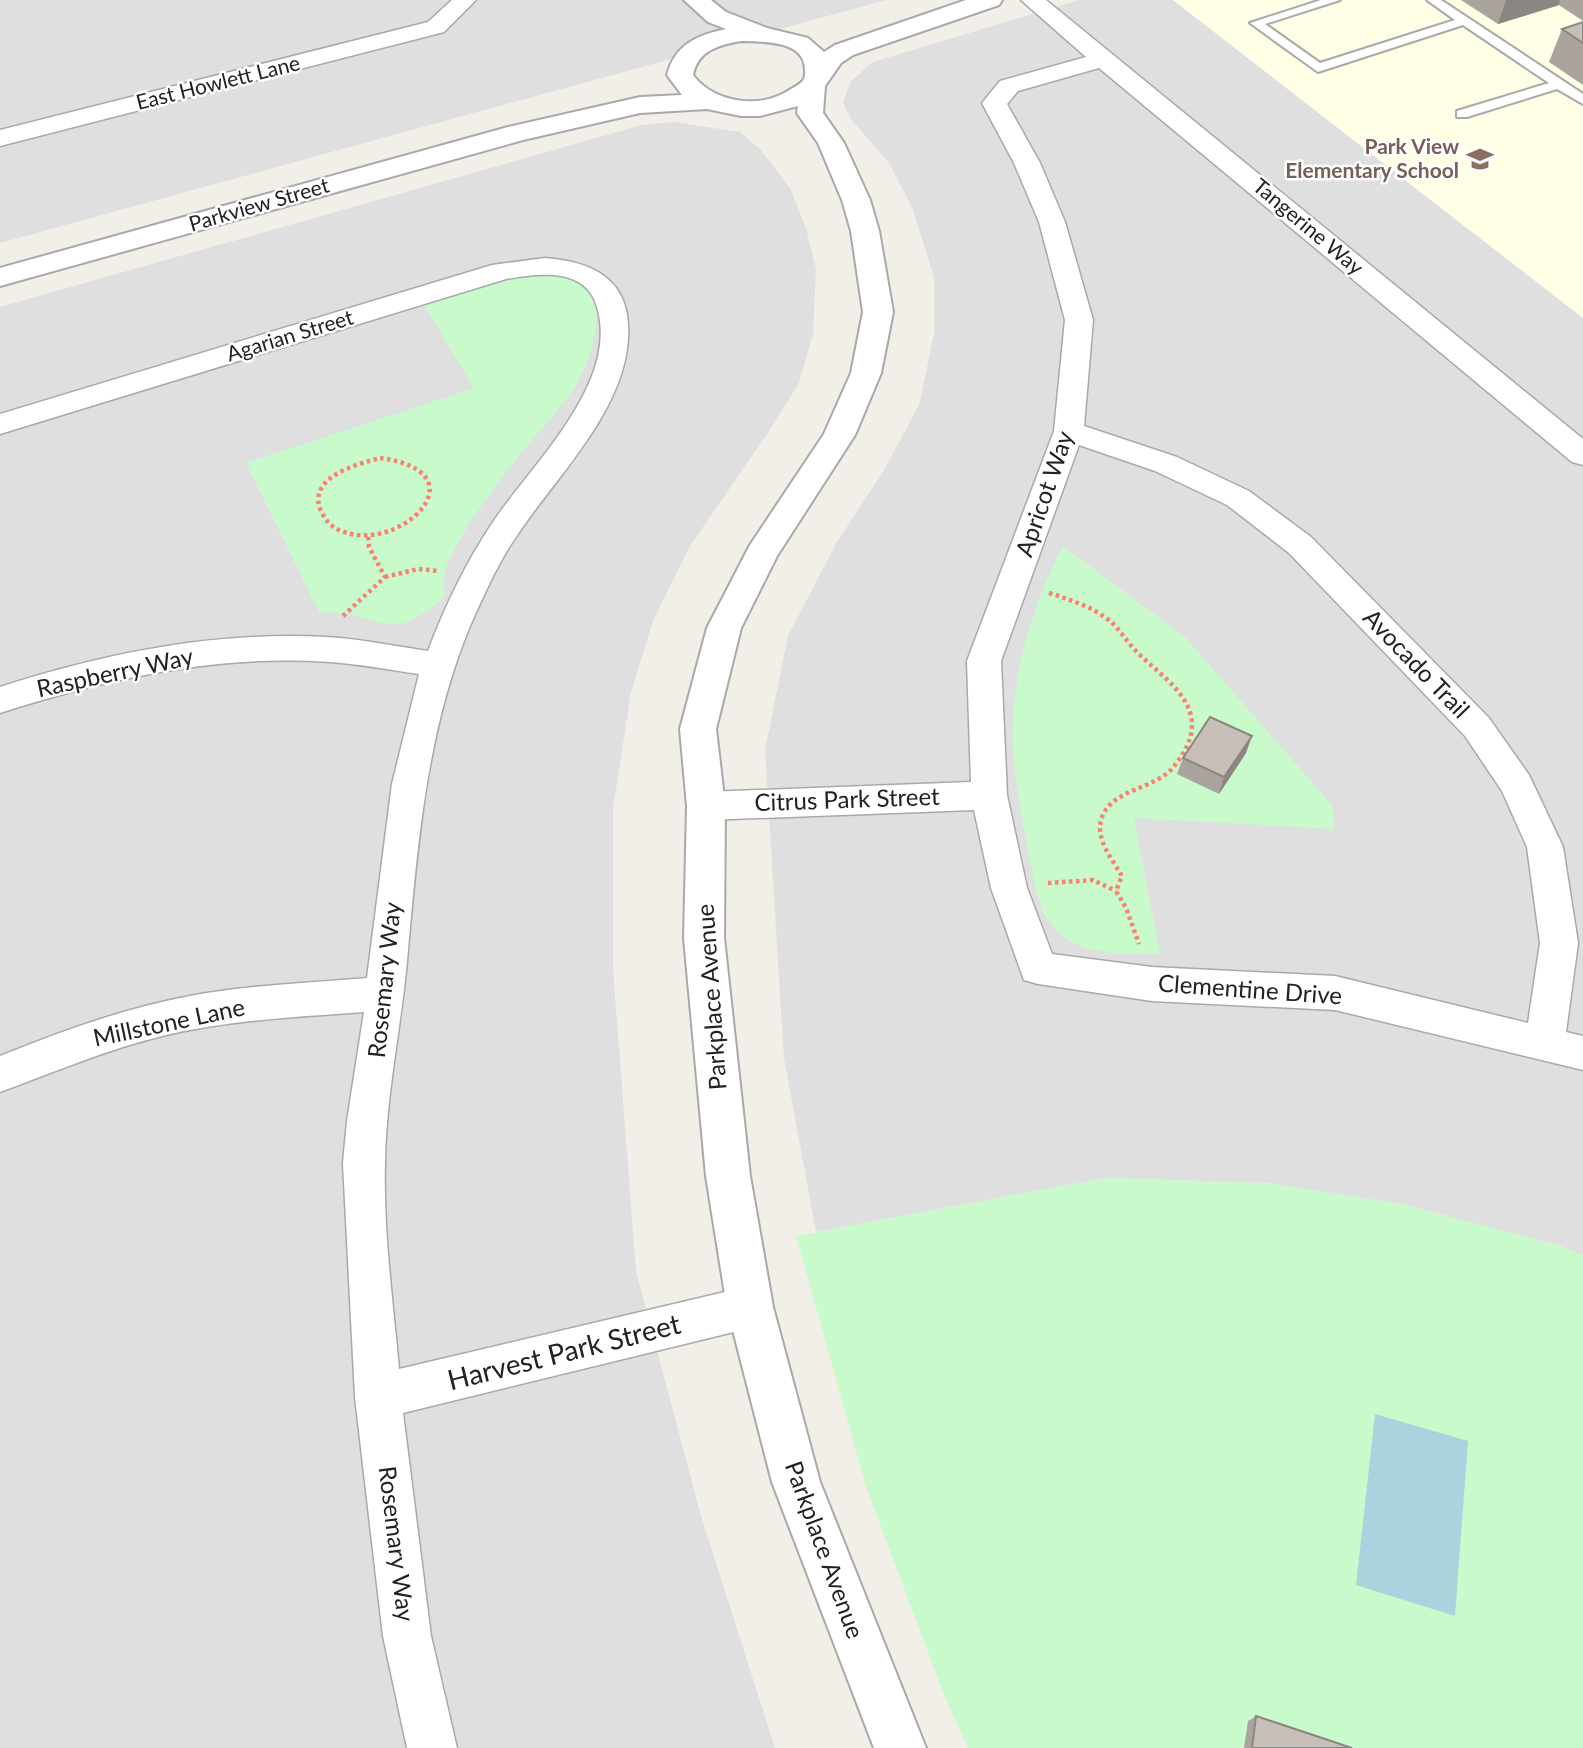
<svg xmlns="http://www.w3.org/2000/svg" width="1583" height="1748" font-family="Lato,sans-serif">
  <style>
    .residential { fill: #e0dfdf }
    .education { fill: #ffffe5 }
    .park { fill: #c8facc }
    .water { fill: #aad3df }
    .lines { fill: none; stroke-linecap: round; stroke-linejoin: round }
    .service-casing { stroke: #a9a9a9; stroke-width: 4 }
    .minor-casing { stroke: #a9a9a9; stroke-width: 3 }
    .tertiary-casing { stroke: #a9a9a9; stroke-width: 4 }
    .path { stroke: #fa8072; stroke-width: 4.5; stroke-dasharray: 3.5 3.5; stroke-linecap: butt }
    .service { fill: #fff; fill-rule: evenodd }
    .minor { fill: #fff; fill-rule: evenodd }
    .tertiary { fill: #fff; fill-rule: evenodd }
    .wall { fill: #aba49e }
    .shaded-wall { fill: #8b8681 }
    .building { fill: #c7bfb8; stroke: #8b8681; stroke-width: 2 }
    .labels { text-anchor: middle; stroke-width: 5; stroke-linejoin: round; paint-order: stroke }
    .far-street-label { font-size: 21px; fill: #222; stroke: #fff }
    .far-education-label { font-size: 21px; font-weight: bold; fill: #785e54; stroke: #fff; text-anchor: end }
    .street-label { font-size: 24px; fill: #222; stroke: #fff }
    .near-street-label { font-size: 28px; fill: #222; stroke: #fff }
  </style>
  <rect width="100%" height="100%" fill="#f2efe9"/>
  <path class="residential" d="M 0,0 L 886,0 L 0,243 Z
    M 1079,0 L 1173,0 L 1583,318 L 1583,1255 L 1557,1245 L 1401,1204 L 1267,1183 L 1105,1178 L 816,1232 L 784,1058 L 765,750 L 788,636 L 837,542 L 884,470 L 919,405 L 934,334 L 934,277 L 912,207 L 889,163 L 851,119 L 843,103 L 851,81 L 873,62 Z
    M 674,122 L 740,132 L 760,149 L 790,188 L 806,228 L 816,269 L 813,334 L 799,383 L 769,431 L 690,546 L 653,621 L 631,692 L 613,809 L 613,969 L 636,1271 L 701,1516 L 775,1748 L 0,1748 L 0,307 L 642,125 Z"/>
  <path class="education" d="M 1173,0 L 1583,0 L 1583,318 Z"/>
  <path class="park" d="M 554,269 C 564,274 579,279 588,286 C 597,295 597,309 596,321 C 592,383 554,412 518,457 C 498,481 451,545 444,575 C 443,581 445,590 445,596 L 427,612 L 403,624 L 377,623 L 352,614 L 319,612 L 246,463 L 474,388 L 423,303 L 527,273 Z
    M 1063,546 L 1184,636 L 1332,805 L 1335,829 L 1134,818 L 1160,954 C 1127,953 1084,957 1058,932 C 1036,911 1034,878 1028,849 C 1020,809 1011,765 1013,723 C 1015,661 1035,600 1063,546 Z
    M 1105,1178 L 1267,1183 L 1401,1204 L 1557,1245 L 1583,1255 L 1583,1748 L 968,1748 L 944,1695 L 866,1487 L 796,1236 Z"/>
  <path class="water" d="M 1375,1414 L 1468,1441 L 1455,1616 L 1356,1585 Z"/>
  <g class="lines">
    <g class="service-casing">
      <path id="service" d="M 1321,0 L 1340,0 L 1265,24 L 1320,63 L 1455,20 L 1427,0 L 1441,0 L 1583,94 L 1583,104 L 1557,89 L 1467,117 L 1457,117 L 1457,111 L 1549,83 L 1463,25 L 1318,72 L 1250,23 Z"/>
    </g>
    <g class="minor-casing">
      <path id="minor" d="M 452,0 L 476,0 L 444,32 L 0,146 L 0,130 L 428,22 Z
        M 1021,0 L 1046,0 L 1583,439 L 1583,465 L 1572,462 L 1099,68 L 1018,91 L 1007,104 L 1040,163 L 1065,222 L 1093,320 L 1084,426 L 1177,457 L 1249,491 L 1311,537 L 1489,718 L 1529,775 L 1563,847 L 1578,943 L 1566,1032 L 1583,1036 L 1583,1070 L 1335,1010 L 1152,1001 L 1038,984 L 1024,980 L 991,888 L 974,810 L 706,820 L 693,816 L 688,806 L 693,796 L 706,792 L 971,782 L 967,661 L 1054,431 L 1065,320 L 1039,222 L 1014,163 L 982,103 L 1000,81 L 1086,57 ZM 1079,445 L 1155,471 L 1227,505 L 1289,553 L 1465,736 L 1502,791 L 1527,847 L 1540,943 L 1528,1023 L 1335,976 L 1152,967 L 1052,954 L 1027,888 L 1007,795 L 1001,661 Z
        M 545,258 C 597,262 632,282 628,339 C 624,411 556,477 518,534 C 498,562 484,595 470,626 C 426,732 417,848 407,961 C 401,1028 386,1095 385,1162 C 383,1231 393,1301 399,1369 L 750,1286 L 765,1292 L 772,1307 L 765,1322 L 750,1328 L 403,1413 L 431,1636 L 457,1748 L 407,1748 L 383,1636 L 355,1397 L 343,1163 L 347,1121 L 364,1012 C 296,1017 228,1020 162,1036 C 106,1050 54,1072 0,1092 L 0,1056 C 62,1031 125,1008 190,996 C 248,985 308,983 367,978 L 392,784 L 419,674 C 390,670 360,664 330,662 C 217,654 106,679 0,713 L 0,687 C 105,653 216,631 327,637 C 361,639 394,646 428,651 C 445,606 466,562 493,522 C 531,465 620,383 597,307 C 586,267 539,273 506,279 L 0,434 L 0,414 L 492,265 Z"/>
    </g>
    <g class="tertiary-casing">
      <path id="tertiary" d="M 684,0 L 711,0 L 726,12 L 767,28 L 808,38 L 824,52 L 835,45 L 966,0 L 1002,0 L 999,5 L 853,55 L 841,63 L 825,86 L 823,113 L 844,143 L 870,200 L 879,231 L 893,312 L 881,373 L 855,435 L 777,556 L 741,628 L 716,729 L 725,806 L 724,938 L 750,1176 L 773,1307 L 820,1482 L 926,1748 L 874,1748 L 772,1482 L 727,1307 L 706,1176 L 684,938 L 687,806 L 680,729 L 707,628 L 750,545 L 824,434 L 851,373 L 863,312 L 851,231 L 842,200 L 818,143 L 797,113 L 798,106 L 760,116 L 741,116 L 707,109 L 640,113 L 523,140 L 0,286 L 0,268 L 508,127 L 640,97 L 682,95 L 667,75 C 675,44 698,35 726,29 L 708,22 ZM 741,41 C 760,42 798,40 804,63 C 805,68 806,74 804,79 C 801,84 796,86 791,89 C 761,110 714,103 693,75 C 698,50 719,45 741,41 Z"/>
    </g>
    <path class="path" d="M 380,458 C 486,472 398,557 339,530 C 330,526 325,519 321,511 C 306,477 358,464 380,458 Z
      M 385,577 L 418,569 L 439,571
      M 1049,593 C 1068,599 1087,605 1103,616 C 1118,625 1124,639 1136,651 C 1154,670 1185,689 1191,716 C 1195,734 1186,751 1175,765 C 1157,790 1114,787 1102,817 C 1094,838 1112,859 1122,876 L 1116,891 L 1126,908 L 1139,944
      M 343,616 L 385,577 L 369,547 L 368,534
      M 1048,883 L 1093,880 L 1116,891"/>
    <use href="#service" class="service"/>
    <use href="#minor" class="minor"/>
    <use href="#tertiary" class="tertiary"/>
  </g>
  <path class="wall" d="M 1461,0 L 1583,0 L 1583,21 L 1559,5 L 1498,24 Z
    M 1583,22 L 1583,85 L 1549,62 L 1562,29 Z
    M 1246,753 L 1219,794 L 1177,774 L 1183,758 Z
    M 1256,1716 L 1352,1748 L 1244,1748 L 1248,1721 Z"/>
  <path class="shaded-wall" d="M 1506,0 L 1560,0 L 1559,5 L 1498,24 Z
    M 1252,736 L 1246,753 L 1219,794 L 1224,777 Z"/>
  <path class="building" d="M 1583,22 L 1583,43 L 1562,29 Z
    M 1210,717 L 1252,736 L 1224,777 L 1183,758 Z
    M 1256,1716 L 1352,1748 L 1252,1748 Z"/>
  <defs>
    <g id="school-bare" transform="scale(2.1)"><path d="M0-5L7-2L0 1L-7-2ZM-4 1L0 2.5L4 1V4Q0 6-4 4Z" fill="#8d6e63" stroke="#fff" stroke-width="2.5" paint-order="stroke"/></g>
  </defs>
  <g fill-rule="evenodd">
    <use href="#school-bare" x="1480" y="159"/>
  </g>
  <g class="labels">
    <g class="far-street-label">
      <text transform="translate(218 83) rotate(-14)" y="7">East Howlett Lane</text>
      <text transform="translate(259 205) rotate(-16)" y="7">Parkview Street</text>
      <text transform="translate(1308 227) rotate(40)" y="7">Tangerine Way</text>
      <text transform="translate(290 336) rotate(-17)" y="7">Agarian Street</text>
    </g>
    <g class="far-education-label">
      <text x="1459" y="154">Park View<tspan x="1459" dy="24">Elementary School</tspan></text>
    </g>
    <g class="street-label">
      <text transform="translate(1045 494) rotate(-71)" y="8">Apricot Way</text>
      <text transform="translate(1416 664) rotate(46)" y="8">Avocado Trail</text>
      <text transform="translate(115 673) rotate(-12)" y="8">Raspberry Way</text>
      <text transform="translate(847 800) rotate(-2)" y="8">Citrus Park Street</text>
      <text transform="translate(385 980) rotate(-84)" y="8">Rosemary Way</text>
      <text transform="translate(1250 990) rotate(4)" y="8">Clementine Drive</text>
      <text transform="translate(712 997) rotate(-94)" y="8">Parkplace Avenue</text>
      <text transform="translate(169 1023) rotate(-12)" y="8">Millstone Lane</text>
      <text transform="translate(396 1544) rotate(83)" y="8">Rosemary Way</text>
      <text transform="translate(824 1550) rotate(70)" y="8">Parkplace Avenue</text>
    </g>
    <g class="near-street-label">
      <text transform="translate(564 1352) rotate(-14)" y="10">Harvest Park Street</text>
    </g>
  </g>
</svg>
